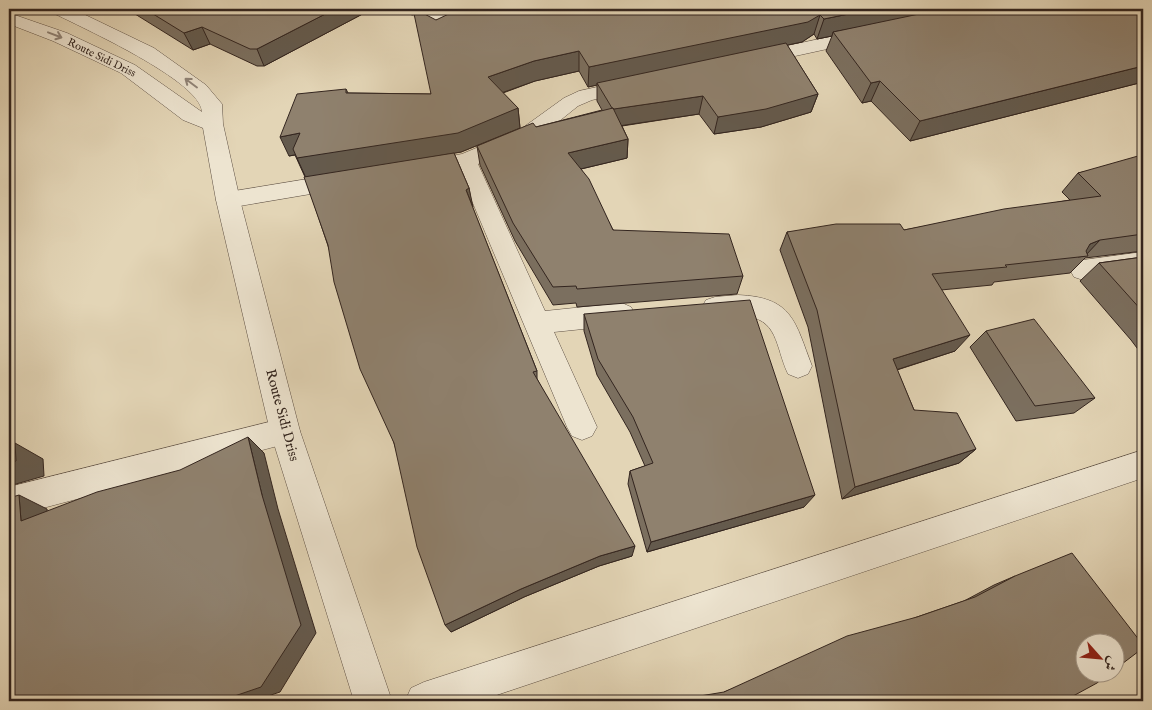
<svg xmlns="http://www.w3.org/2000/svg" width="1152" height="710" font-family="'IM FELL English',Amiri,serif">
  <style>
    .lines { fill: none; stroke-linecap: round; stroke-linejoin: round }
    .minor-casing { stroke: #5f5145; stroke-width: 1 }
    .tertiary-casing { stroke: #5f5145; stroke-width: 1 }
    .minor { fill: #ede4d0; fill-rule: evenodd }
    .tertiary { fill: #ede4d0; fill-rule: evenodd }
    .wall { fill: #7b6f5f; stroke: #33251f }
    .shaded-wall { fill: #645a4d; stroke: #33251f }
    .building { fill: #8f816e; stroke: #33251f }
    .oneway { stroke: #908478 }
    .labels { text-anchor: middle; stroke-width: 4; stroke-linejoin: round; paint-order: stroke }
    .far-street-label { font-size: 11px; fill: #33251f; stroke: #ede4d0 }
    .street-label { font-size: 14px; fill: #33251f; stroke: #ede4d0 }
  </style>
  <rect width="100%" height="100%" fill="#e3d5b6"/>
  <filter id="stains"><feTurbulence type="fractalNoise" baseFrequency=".004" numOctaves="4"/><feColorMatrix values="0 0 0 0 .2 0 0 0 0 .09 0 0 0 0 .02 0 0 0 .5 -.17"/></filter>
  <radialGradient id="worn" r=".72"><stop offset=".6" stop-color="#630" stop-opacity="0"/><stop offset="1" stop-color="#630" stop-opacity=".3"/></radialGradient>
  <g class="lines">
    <g class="minor-casing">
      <path id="minor" d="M 404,9 L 428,9 L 441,14 L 450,15 L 480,9 L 516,9 L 513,13 L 450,25 L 432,23 L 407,13 Z
        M 866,29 L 873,31 L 875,35 L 873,39 L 754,65 L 747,63 L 744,59 L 747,55 L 754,53 Z
        M 634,79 L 641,81 L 644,85 L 641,89 L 592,100 L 578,106 L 537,139 L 478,164 L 545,311 L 622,303 L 631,307 L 635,314 L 631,321 L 622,325 L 554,332 L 597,427 L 592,436 L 582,440 L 572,436 L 567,427 L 459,170 L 421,176 L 413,173 L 410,168 L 413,163 L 462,154 L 521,129 L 564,98 L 579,91 Z
        M 344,173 L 352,175 L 355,181 L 352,187 L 228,208 L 220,206 L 216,200 L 220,194 L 228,192 Z
        M 1143,252 L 1143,270 L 1083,280 L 1074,277 L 1070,270 L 1074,263 L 1083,260 Z
        M 738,295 C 793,297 795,322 812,366 L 808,374 L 798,378 L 788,374 C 775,347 779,317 741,316 C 728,316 718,318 706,314 L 702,307 L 706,300 L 715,297 Z
        M 285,418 L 295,422 L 300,431 L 295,440 L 285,444 L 9,517 L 9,487 Z
        M 1143,450 L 1143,478 L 479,701 L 405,701 L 411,688 L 424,682 Z"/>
    </g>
    <g class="tertiary-casing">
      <path id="tertiary" d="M 50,9 L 73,9 L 154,48 L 206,85 L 222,104 L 223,124 L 240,200 L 300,431 L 392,701 L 354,701 L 270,431 L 216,200 L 203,128 L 183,120 L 121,73 L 53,41 L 9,24 L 9,13 L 67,33 L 135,65 L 202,112 C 201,81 81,27 53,13 Z"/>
    </g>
    <use href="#minor" class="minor"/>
    <use href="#tertiary" class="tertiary"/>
  </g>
  <path class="wall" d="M 127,9 L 372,9 L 264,66 L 257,66 L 210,44 L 193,50 Z
    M 1143,9 L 1143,82 L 910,141 L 871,101 L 862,103 L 826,51 L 832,36 L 817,39 L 814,34 L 802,42 L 787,45 L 818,94 L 811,112 L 761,127 L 714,134 L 699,114 L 622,126 L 628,139 L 627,158 L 581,169 L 613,230 L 743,276 L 737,294 L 577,307 L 576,303 L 553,305 L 515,241 L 480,165 L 477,146 L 536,127 L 602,110 L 597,101 L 597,85 L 588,87 L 579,71 L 535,81 L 503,93 L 518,108 L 520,128 L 461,152 L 454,153 L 469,188 L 472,206 L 537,371 L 537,379 L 632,556 L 599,566 L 524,597 L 451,632 L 394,443 L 305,177 L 295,155 L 289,156 L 346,89 L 348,93 L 431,94 L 436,20 Z
    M 1143,160 L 1143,251 L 1085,258 L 1070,273 L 994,282 L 992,285 L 941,290 L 955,351 L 897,370 L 914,410 L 976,449 L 959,463 L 842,499 L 808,327 L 780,250 L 787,232 L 904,230 L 1070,200 L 1062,192 L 1078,173 Z
    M 1143,257 L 1143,356 L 1131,340 L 1080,281 L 1099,263 Z
    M 584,314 L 804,507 L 647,552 L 628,484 L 630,471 L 645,466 L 630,432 L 597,375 L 584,331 Z
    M 986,331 L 1095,398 L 1074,413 L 1016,421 L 970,347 Z
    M 1015,576 L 1064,701 L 724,692 L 917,617 L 964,601 L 994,585 Z"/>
  <path class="shaded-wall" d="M 88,9 L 96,9 L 89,11 Z
    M 335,9 L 372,9 L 264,66 L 257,49 Z
    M 873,9 L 958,9 L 833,32 L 832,36 L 817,39 L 824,19 Z
    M 820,15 L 814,34 L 802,42 L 598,85 L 597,83 L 597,85 L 588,87 L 589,67 Z
    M 202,27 L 210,44 L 193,50 L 184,33 Z
    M 579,51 L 579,71 L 535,81 L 490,97 L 488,77 L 534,61 Z
    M 1143,66 L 1143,82 L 910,141 L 920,121 Z
    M 880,81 L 871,101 L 862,103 L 871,83 Z
    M 818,94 L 811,112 L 761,127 L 714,134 L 718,117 Z
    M 703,96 L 699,114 L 612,127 L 613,109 Z
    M 518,108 L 520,128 L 461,152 L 306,178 L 297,158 Z
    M 300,133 L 309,152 L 289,156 L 280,137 Z
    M 628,139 L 627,158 L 568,172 L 568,153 Z
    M 469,188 L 473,207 L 466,190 Z
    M 1100,240 L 1085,256 L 1078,257 L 1090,244 Z
    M 970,335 L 955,351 L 880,375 L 893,359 Z
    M 248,437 L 264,453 L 278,509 L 316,633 L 280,692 L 253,701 L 220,701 L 262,495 Z
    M 15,443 L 43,459 L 44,476 L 9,486 L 9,463 Z
    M 976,449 L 959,463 L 842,499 L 855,487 Z
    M 19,495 L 47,509 L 50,534 L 21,521 Z
    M 815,495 L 804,507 L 647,552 L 651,542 Z
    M 635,546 L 632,556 L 599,566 L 524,597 L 451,632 L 445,625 L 521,589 L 600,556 Z"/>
  <path class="building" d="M 145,9 L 335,9 L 257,49 L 250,49 L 202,27 L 184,33 Z
    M 413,9 L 415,9 L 436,20 L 455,11 L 470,9 L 873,9 L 824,19 L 820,15 L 808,22 L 589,67 L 579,51 L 534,61 L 488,77 L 518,108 L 458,133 L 297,158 L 293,149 L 300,133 L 280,137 L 297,94 L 346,89 L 346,93 L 431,94 Z
    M 943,9 L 1143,9 L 1143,66 L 920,121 L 880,81 L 871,83 L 833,32 Z
    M 786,43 L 818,94 L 766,109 L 718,117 L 703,96 L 614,109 L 613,108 L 612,108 L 597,83 Z
    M 613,108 L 628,139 L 568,153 L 589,179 L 613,230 L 729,234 L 743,276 L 577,289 L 576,286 L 553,287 L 513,223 L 477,146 L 533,123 L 536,127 Z
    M 454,153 L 469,188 L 466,190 L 537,371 L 533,372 L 635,546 L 600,556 L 521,589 L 445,625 L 417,547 L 394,443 L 360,369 L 334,282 L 328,245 L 304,177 Z
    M 1138,156 L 1143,160 L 1143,234 L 1100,240 L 1090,244 L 1086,251 L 1088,256 L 1005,265 L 1007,267 L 932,274 L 970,335 L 893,359 L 914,410 L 957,413 L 976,449 L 855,487 L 817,310 L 787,232 L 836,224 L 900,224 L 904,230 L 1004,209 L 1101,196 L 1078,173 Z
    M 1143,257 L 1143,312 L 1099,263 Z
    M 750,300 L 815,495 L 651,542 L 630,471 L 653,463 L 633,417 L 598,359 L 584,314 Z
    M 1034,319 L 1095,398 L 1035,406 L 986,331 Z
    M 248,437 L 262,495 L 301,625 L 261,687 L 220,701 L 9,701 L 9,498 L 19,495 L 21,521 L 97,492 L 180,470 Z
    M 15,443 L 16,461 L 9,463 L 9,444 Z
    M 1072,553 L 1143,645 L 1143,648 L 1114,670 L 1114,642 L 1084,642 L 1084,672 L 1111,672 L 1097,683 L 1064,701 L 670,701 L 724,692 L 847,636 L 917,617 L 975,597 L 1015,576 Z"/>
  <defs><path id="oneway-shaft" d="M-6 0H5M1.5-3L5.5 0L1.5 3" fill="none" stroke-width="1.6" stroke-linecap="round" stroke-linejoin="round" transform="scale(1.25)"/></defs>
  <g class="oneway">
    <use href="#oneway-shaft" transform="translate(55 35) rotate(21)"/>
    <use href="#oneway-shaft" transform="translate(191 83) rotate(-143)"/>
  </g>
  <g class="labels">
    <g class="far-street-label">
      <text transform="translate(102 57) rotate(26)" y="4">Route Sidi Driss</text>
    </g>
    <g class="street-label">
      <text transform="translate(283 415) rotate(75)" y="5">Route Sidi Driss</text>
    </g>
  </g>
  <rect width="1152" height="710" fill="none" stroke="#e3d5b6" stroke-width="30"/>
  <rect x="10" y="10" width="1132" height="690" fill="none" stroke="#33251f" stroke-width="2.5"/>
  <rect x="15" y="15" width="1122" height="680" fill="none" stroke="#33251f"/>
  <g transform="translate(1100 658) rotate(117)"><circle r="24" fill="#ede4d0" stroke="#a39889"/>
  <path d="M0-4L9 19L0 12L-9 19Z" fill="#8f2418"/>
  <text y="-8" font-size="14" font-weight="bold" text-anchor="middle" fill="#33251f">ش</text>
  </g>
  <rect width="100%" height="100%" filter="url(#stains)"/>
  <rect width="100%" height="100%" fill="url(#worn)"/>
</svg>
